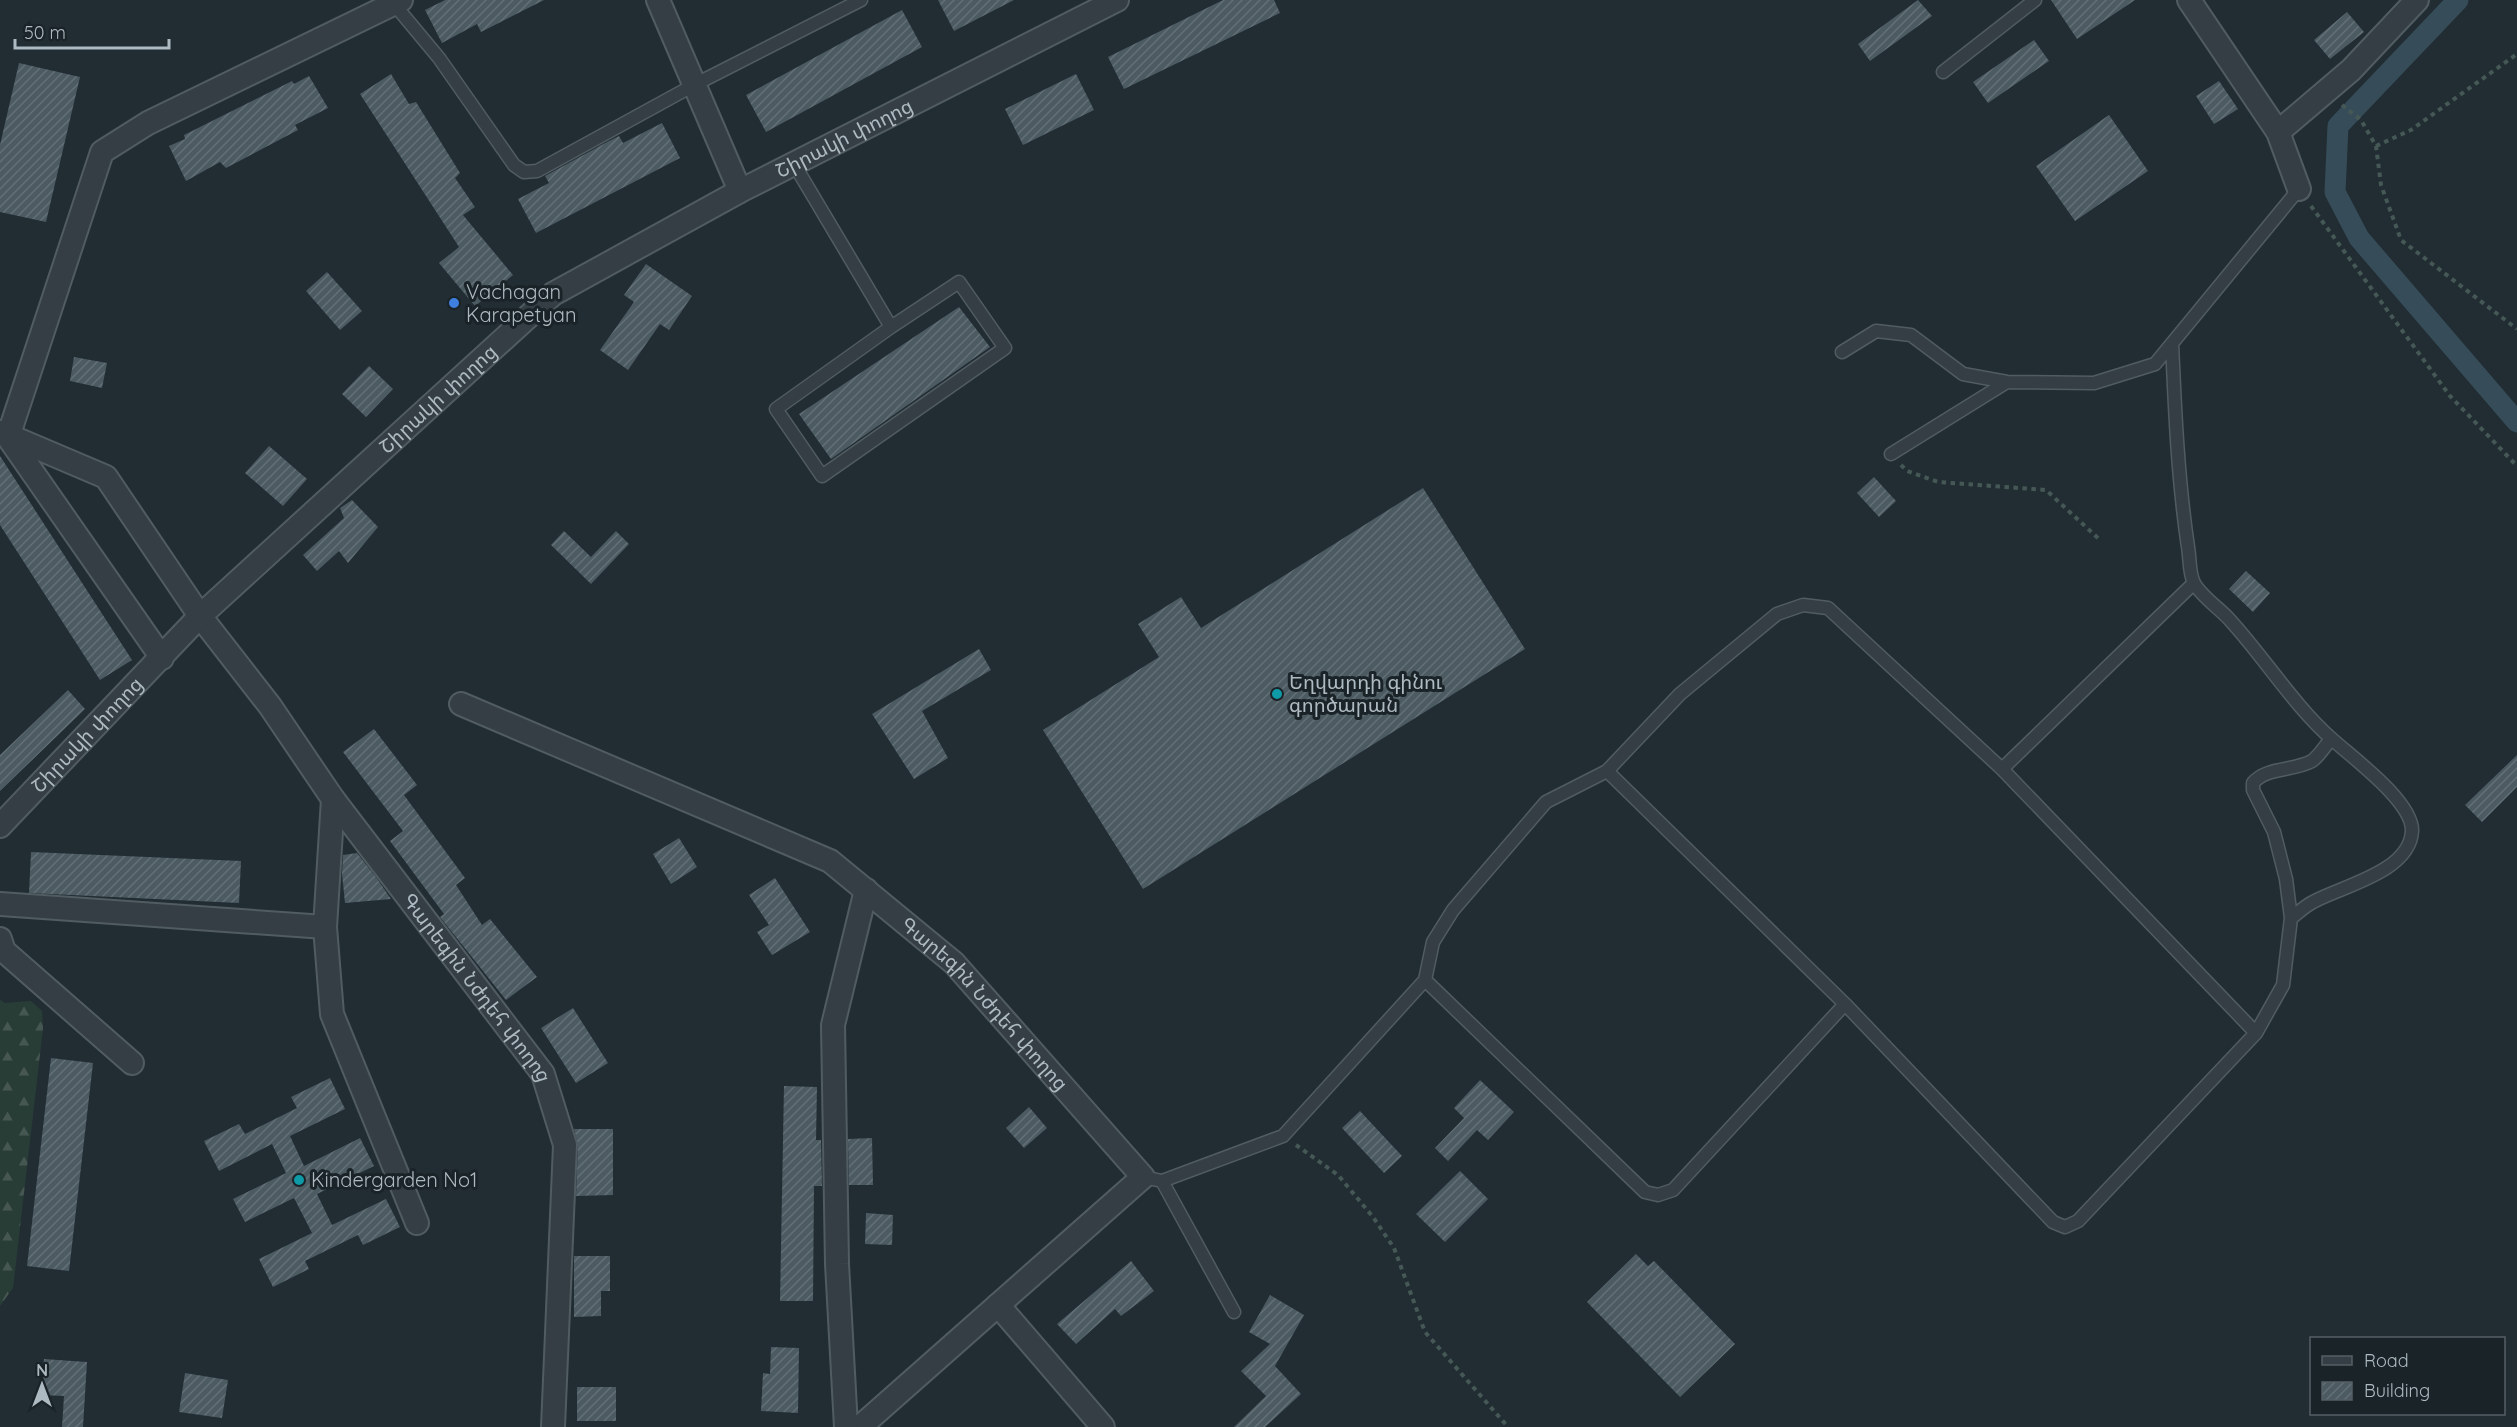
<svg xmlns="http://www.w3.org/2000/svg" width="2517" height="1427" font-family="Quicksand,'Noto Sans Armenian',sans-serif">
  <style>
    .forest { fill: url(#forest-firs) }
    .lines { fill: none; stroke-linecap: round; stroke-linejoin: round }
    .canal { stroke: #364d59; stroke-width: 21 }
    .building { fill: url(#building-hatch) }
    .service-casing { stroke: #515c62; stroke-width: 15 }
    .minor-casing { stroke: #515c62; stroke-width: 26 }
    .path { stroke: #465856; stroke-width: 4; stroke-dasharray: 4.5 4.5; stroke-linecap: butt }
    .service { stroke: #343e44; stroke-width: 12 }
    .minor { stroke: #343e44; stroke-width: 22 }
    .shop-dot { fill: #3f7fe0; stroke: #192328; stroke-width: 2 }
    .culture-dot { fill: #0f9aa8; stroke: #192328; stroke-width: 2 }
    .labels { text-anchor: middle; stroke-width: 6; stroke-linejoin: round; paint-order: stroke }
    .street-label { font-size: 20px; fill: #aebac1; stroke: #192328 }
    .poi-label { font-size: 20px; fill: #aebac1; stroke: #192328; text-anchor: start }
  </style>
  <defs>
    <pattern id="forest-firs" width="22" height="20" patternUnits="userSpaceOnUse" patternTransform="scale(1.5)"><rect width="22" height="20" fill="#293d37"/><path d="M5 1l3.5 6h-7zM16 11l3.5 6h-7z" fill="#465752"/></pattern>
    <pattern id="building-hatch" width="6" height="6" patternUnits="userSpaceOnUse" patternTransform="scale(1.5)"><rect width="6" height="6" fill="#4c5a61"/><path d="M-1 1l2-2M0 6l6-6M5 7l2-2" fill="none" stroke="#637076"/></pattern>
  </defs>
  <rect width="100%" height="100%" fill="#212d33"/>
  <path class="forest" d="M 0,1000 L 5,1003 L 31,1001 L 42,1011 L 43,1028 L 13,1288 L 0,1306 Z"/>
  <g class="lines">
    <path class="canal" d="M 2458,0 L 2338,126 L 2335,192 L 2359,238 L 2517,422"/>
  </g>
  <path class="building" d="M 445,0 L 544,0 L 481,32 L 477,24 L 442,43 L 425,10 Z
    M 938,0 L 1014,0 L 954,31 Z
    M 1223,0 L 1274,0 L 1280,13 L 1124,89 L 1108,57 Z
    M 1918,0 L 1932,16 L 1870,61 L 1858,44 Z
    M 2051,0 L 2135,0 L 2077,39 Z
    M 902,10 L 922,47 L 766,132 L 746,95 Z
    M 2347,12 L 2364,32 L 2330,59 L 2314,40 Z
    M 2034,40 L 2049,61 L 1988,103 L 1973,82 Z
    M 19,63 L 80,77 L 46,222 L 0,212 L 0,145 Z
    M 391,74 L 409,104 L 416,102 L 460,173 L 455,178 L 475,207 L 463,215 L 513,275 L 475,306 L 439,263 L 459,247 L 360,94 Z
    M 1076,74 L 1094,110 L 1023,145 L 1005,109 Z
    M 309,76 L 328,108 L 295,125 L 298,130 L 226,168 L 220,162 L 186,181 L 169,146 L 185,139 L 184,135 L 292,81 L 294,84 Z
    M 2219,81 L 2238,109 L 2214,124 L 2196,96 Z
    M 2109,115 L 2148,171 L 2075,221 L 2036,166 Z
    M 662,123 L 680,158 L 536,233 L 518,199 L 549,183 L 545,176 L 609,141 L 619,136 L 623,143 Z
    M 646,264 L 692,296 L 669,330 L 660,324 L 628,370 L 600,350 L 634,302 L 624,295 Z
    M 327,272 L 362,311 L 340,330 L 306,291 Z
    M 959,307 L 990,347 L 831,459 L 799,414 Z
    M 74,357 L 107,363 L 102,388 L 70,381 Z
    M 369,366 L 393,389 L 366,417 L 342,394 Z
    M 269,446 L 307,479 L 283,506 L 245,473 Z
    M 0,456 L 132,660 L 100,680 L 0,525 Z
    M 1874,477 L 1896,501 L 1879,517 L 1857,493 Z
    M 1423,488 L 1525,649 L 1143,889 L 1043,730 L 1159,657 L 1138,624 L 1181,597 L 1201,628 Z
    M 352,500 L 378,527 L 348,563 L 339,551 L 317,571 L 303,555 L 344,518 L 340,508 Z
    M 564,531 L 591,557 L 616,531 L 629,544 L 591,584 L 551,545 Z
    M 2246,571 L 2270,593 L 2253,612 L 2229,589 Z
    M 979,649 L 991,670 L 922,711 L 948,758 L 914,779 L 872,714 Z
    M 68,690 L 85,709 L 0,791 L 0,755 Z
    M 374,729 L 417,785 L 404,795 L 465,878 L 456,885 L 482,925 L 490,919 L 537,977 L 506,1000 L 440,917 L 444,914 L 390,841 L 403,831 L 343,752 Z
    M 2517,755 L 2517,787 L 2482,822 L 2465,805 Z
    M 679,838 L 697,867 L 671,884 L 653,854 Z
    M 31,852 L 241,861 L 239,903 L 29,893 Z
    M 357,853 L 376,877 L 391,899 L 345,903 L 342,874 L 343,855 Z
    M 775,878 L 810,932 L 772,955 L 757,932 L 769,925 L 749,895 Z
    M 573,1008 L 608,1063 L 576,1083 L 541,1028 Z
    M 51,1058 L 93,1063 L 69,1271 L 27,1266 Z
    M 330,1078 L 345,1109 L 290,1136 L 304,1166 L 360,1138 L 374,1166 L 317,1194 L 332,1225 L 386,1199 L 400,1227 L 363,1245 L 358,1235 L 305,1261 L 309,1269 L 273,1287 L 259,1259 L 312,1233 L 294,1198 L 245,1222 L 233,1199 L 286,1173 L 272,1144 L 219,1171 L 204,1141 L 239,1124 L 245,1134 L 297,1108 L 291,1097 Z
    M 1480,1080 L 1514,1112 L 1488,1140 L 1477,1130 L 1448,1161 L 1435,1148 L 1464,1118 L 1454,1108 Z
    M 784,1086 L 817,1087 L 816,1140 L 821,1140 L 822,1186 L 814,1186 L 813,1301 L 780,1301 Z
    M 1029,1107 L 1047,1128 L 1024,1148 L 1006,1128 Z
    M 1360,1111 L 1402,1156 L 1384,1173 L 1342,1128 Z
    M 574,1129 L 613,1129 L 613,1195 L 576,1196 L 578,1146 Z
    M 872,1138 L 873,1185 L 849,1185 L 848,1139 Z
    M 1460,1171 L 1488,1199 L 1445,1242 L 1416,1214 Z
    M 866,1213 L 893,1215 L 892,1245 L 865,1244 Z
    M 1636,1254 L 1648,1266 L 1654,1261 L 1735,1344 L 1680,1397 L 1587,1302 Z
    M 574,1256 L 610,1256 L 610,1291 L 601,1291 L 601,1316 L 574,1317 Z
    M 1131,1261 L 1154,1291 L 1121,1316 L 1115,1309 L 1076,1344 L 1057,1324 Z
    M 1270,1295 L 1304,1315 L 1275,1366 L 1301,1394 L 1265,1427 L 1234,1427 L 1266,1396 L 1241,1371 L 1270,1344 L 1249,1332 Z
    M 771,1347 L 799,1348 L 798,1413 L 761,1411 L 763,1373 L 770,1374 Z
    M 44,1359 L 87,1362 L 83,1427 L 62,1427 L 64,1396 L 42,1395 Z
    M 185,1373 L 228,1380 L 222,1418 L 179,1412 Z
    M 577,1387 L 616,1387 L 616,1421 L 577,1421 Z"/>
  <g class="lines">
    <g class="service-casing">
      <path id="service" d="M 394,4 L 439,58 L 514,165 L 524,172 L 537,171 L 694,85 L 861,0
        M 1943,72 L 2035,0
        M 794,164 L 891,327 L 959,282 L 1005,348 L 822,476 L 776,409 L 891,327
        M 1842,352 L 1876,331 L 1911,335 L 1963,374 L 2007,382 L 2094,383 L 2155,364 L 2299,189
        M 1891,454 L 2007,382
        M 2002,769 L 2194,583
        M 1607,771 L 1845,1004 L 2053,1222 L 2065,1227 L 2078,1221 L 2256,1033 L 2283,985 L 2291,918 C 2298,913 2305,906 2313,902 C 2342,886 2410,872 2412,831 C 2413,802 2353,758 2333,740 C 2294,706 2264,657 2229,619 C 2219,608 2201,596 2194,583 C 2189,574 2190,558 2188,547 C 2178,480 2175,412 2172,343
        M 2291,918 L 2286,879 L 2274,832 L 2253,790 L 2253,783 C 2266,767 2294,771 2312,761 C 2319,756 2325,746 2331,739
        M 1425,980 L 1433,942 L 1453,910 L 1546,802 L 1607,771 L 1680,694 L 1777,614 L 1803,605 L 1828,608 L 2002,769 L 2256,1033
        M 1143,1177 L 1162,1181 L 1283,1136 L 1425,980 L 1645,1192 L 1658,1195 L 1673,1190 L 1845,1004
        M 1162,1181 L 1234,1312"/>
    </g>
    <g class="minor-casing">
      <g id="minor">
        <path d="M 658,0 L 740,191"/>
        <path d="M 2189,0 L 2278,132 L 2299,189"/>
        <path d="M 2278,132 L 2351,70 L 2417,0"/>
        <path id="s1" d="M 0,432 L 106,477 L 200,616 L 270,706 L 333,799 L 543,1074 L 565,1145 L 553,1427"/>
        <path d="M 162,658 L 8,437 L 102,152 L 148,123 L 401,0"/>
        <path id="s2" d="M 461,704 L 830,861 L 954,963 L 1143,1177 L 860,1427"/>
        <path d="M 333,799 L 325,927 L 332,1014 L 417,1223"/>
        <path id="s3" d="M 0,826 L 200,616 L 553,294 L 740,191 L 1117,0"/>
        <path d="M 0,904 L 325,927"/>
        <path d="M 0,939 L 4,951 L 132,1063"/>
        <path d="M 998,1305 L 1103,1427"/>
        <path d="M 846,1427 L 837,1264 L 833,1025 L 866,890"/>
      </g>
    </g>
    <path class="path" d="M 2342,105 L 2361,120 L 2376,146 L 2381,185 L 2401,240 L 2517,329
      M 2376,146 L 2411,130 L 2517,54
      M 2311,206 L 2450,396 L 2517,466
      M 1901,465 L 1907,471 L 1938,482 L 2046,490 L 2100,540
      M 1296,1145 L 1338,1175 L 1373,1217 L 1394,1248 L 1425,1332 L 1508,1427"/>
    <use href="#service" class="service"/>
    <use href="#minor" class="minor"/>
  </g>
  <circle class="shop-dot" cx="454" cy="303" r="6"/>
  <g class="culture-dot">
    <circle cx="1277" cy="694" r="6"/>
    <circle cx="299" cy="1180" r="6"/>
  </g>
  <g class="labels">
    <g class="street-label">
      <text dy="7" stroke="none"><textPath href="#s3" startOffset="1098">Շիրակի փողոց</textPath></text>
      <text dy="7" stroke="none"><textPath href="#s3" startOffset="612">Շիրակի փողոց</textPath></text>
      <text dy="7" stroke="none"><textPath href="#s3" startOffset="126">Շիրակի փողոց</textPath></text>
      <text dy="7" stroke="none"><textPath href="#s1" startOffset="747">Գարեգին Նժդեհ փողոց</textPath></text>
      <text dy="7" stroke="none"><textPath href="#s2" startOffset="612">Գարեգին Նժդեհ փողոց</textPath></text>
    </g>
    <g class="poi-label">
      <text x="466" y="299">Vachagan<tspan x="466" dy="23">Karapetyan</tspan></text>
      <text x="1289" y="689">Եղվարդի գինու<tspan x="1289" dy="23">գործարան</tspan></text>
      <text x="311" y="1187">Kindergarden No1</text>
    </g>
  </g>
  <rect x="2310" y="1337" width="195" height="78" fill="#192328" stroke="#555f65" stroke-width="1.5"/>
  <rect x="2322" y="1356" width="30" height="9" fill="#343e44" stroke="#555f65" stroke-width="1.5"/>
  <text x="2364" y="1367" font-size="18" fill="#aebac1">Road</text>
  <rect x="2322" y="1382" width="30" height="18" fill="url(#building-hatch)" stroke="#555f65" stroke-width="1.5"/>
  <text x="2364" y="1397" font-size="18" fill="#aebac1">Building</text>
  <g transform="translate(42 1385)" stroke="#192328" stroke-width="4.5" paint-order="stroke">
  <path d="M0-4.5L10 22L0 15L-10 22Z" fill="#aebac1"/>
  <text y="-9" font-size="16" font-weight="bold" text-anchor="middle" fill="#aebac1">N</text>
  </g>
  <path d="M15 39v9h154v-9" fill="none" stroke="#aebac1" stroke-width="3"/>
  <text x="24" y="39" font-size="18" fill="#aebac1" stroke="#192328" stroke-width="4.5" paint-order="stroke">50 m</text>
</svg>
